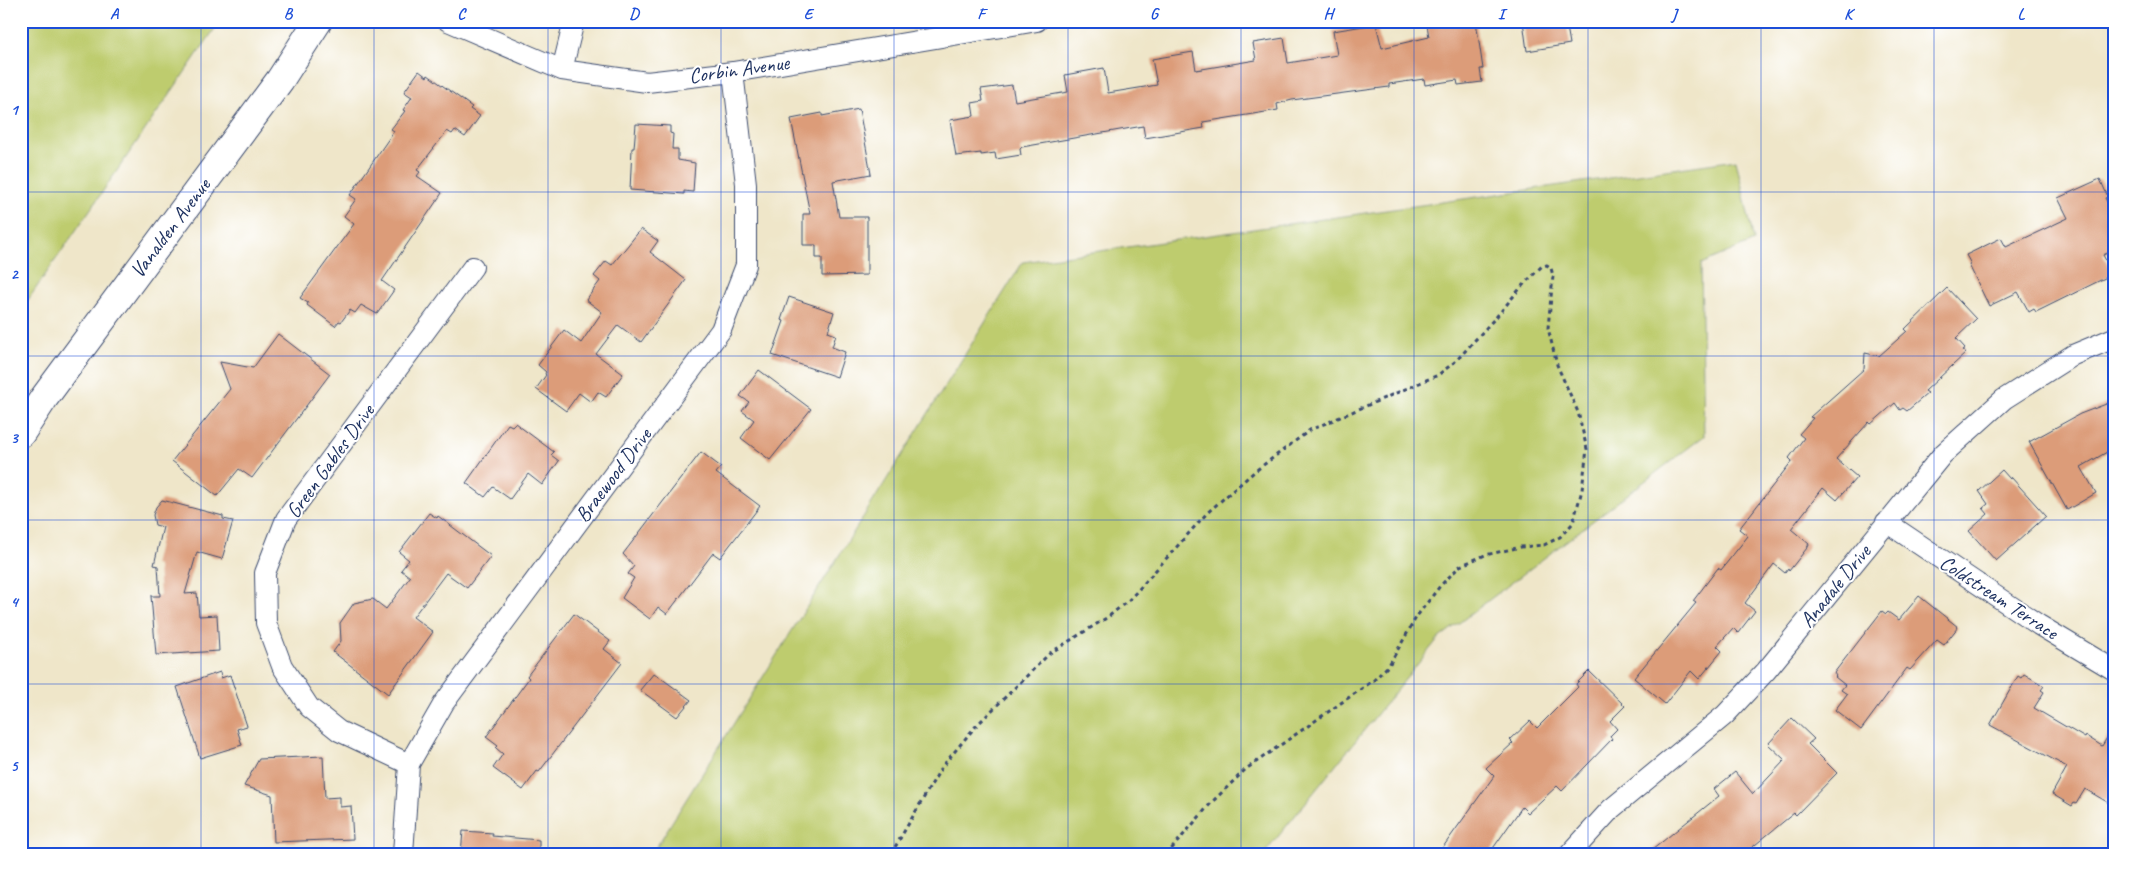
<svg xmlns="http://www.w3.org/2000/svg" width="2135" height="875" font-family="Caveat,sans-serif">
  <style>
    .green { fill: #becc6e; stroke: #6c7e66 }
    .building { fill: #dc9c79 }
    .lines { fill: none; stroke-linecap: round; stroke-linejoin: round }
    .street-casing { stroke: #3b4a6e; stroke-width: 22 }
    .secondary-casing { stroke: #3b4a6e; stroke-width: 30 }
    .path { stroke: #3b4a6e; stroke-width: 3; stroke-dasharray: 4 4; stroke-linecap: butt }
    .street { stroke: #fff; stroke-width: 20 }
    .secondary { stroke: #fff; stroke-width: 28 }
    .grid { fill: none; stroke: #1d4ed8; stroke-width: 1; stroke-opacity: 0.55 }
    .labels { text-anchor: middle; stroke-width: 4; stroke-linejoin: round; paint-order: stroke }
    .street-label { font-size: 21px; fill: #1b2f5e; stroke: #fff }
    .neatline { fill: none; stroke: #1d4ed8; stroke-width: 2 }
    .grid-label { font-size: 16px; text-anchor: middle; font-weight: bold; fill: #1d4ed8 }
  </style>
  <rect width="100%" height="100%" fill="#fff"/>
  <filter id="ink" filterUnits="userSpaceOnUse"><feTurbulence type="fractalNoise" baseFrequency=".02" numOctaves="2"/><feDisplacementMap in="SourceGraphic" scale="10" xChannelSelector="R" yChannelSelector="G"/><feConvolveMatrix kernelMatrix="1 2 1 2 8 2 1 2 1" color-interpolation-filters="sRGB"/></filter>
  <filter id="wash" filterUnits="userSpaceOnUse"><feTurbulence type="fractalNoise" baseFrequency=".0096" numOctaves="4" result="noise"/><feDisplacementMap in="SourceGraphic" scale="20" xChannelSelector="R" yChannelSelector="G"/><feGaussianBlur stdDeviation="1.12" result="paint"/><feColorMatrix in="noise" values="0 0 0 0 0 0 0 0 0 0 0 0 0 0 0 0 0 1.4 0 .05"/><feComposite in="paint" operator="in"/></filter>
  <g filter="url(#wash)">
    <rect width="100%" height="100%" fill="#efe6c9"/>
    <path class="green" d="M 21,21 L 217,21 L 214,30 L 21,310 Z
      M 1736,160 L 1754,241 L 1701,264 L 1704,436 L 1438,639 L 1264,854 L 652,854 L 1023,262 Z"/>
    <g id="blocks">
      <path class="building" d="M 1436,21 L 1476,21 L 1483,69 L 1480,69 L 1482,82 L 1458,85 L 1457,80 L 1425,85 L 1424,79 L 1389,84 L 1389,87 L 1292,100 L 1277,104 L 1278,110 L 1203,122 L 1204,128 L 1145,138 L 1143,126 L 1022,147 L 1020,149 L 1021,155 L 996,159 L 995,153 L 981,155 L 981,153 L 956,156 L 950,120 L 974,116 L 972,103 L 983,101 L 981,89 L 1012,85 L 1015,101 L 1068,92 L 1065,75 L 1104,68 L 1108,93 L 1157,85 L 1152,59 L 1193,52 L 1196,70 L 1256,60 L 1253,43 L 1284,38 L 1288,63 L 1337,55 L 1333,31 L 1376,24 L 1382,48 L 1429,37 L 1427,25 L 1436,23 Z
        M 1523,21 L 1566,21 L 1570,44 L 1527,51 Z
        M 419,71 L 427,77 L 428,75 L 472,107 L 470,109 L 480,116 L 465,137 L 455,130 L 452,134 L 447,131 L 417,170 L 420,172 L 417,176 L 442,193 L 382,281 L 394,290 L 377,314 L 361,305 L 355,313 L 350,310 L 341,322 L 339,321 L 335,326 L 307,305 L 308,303 L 300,298 L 354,224 L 344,216 L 356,199 L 350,195 L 394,131 L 391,129 L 405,111 L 403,110 L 412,97 L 404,92 Z
        M 859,109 L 871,174 L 833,181 L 839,217 L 867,217 L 867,275 L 822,276 L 822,258 L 816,258 L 816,245 L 803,245 L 803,214 L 810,214 L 791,119 L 822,113 L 822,116 Z
        M 636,124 L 670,126 L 670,133 L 673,134 L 672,149 L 678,149 L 678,160 L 695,163 L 693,192 L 684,191 L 684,194 L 630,190 L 632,148 L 634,148 Z
        M 2100,179 L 2108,197 L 2105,198 L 2114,215 L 2114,250 L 2103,255 L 2113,274 L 2036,312 L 2034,309 L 2029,312 L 2018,292 L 1989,306 L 1969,265 L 1971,264 L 1966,255 L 2001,238 L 2006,247 L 2068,218 L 2058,198 Z
        M 641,229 L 658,241 L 650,252 L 686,280 L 641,342 L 618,325 L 596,354 L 623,374 L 606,397 L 598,392 L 591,402 L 579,393 L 566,411 L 536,389 L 546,375 L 545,374 L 546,372 L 538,365 L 564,330 L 581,343 L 602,312 L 586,300 L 600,281 L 594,276 L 606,261 L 612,265 Z
        M 1947,288 L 1976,319 L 1956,338 L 1965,348 L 1962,350 L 1966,353 L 1925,391 L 1928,393 L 1907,411 L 1903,408 L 1900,410 L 1895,403 L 1871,424 L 1869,422 L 1836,459 L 1857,477 L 1837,500 L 1823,488 L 1791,529 L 1809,544 L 1807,548 L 1789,571 L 1788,569 L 1785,573 L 1774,564 L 1745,603 L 1755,611 L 1738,633 L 1733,628 L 1717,646 L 1722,651 L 1699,679 L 1691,671 L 1665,704 L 1634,678 L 1696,603 L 1693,601 L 1718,568 L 1721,570 L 1748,536 L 1739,529 L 1792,461 L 1789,458 L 1804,438 L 1799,434 L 1813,418 L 1810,417 L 1864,369 L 1865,353 L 1879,356 L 1907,331 L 1905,329 Z
        M 789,297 L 834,312 L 828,332 L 836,335 L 832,347 L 845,352 L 837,377 L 772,355 L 784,321 L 781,320 Z
        M 278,334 L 330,374 L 252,478 L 239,469 L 217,496 L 172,461 L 230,389 L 220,362 L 253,368 Z
        M 759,370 L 811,409 L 770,460 L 741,438 L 754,420 L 742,411 L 749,402 L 740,396 Z
        M 2114,401 L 2114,448 L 2081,467 L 2096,493 L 2067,510 L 2029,442 L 2080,414 Z
        M 515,423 L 554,452 L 551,455 L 559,461 L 542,485 L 528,474 L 510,499 L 493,487 L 485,497 L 466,483 L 508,424 L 512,426 Z
        M 701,452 L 721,467 L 716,473 L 760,506 L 720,558 L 713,553 L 667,614 L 658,607 L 650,619 L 622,598 L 634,578 L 628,574 L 634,566 L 623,554 Z
        M 2002,470 L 2010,479 L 2011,477 L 2046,516 L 1996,561 L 1969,531 L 1988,514 L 1983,508 L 1988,504 L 1979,491 Z
        M 162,500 L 223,516 L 223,519 L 233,521 L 222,559 L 197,552 L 185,594 L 197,593 L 199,616 L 217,615 L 219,651 L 156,655 L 151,596 L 160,596 L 158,566 L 154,565 L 163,527 L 155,525 L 153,515 L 156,507 Z
        M 429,513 L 437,518 L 438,516 L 491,556 L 467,588 L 446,573 L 413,617 L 433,632 L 388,694 L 333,652 L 341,641 L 340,623 L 354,603 L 373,599 L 386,609 L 410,577 L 401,570 L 409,560 L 399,552 Z
        M 1919,596 L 1958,627 L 1944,645 L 1937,640 L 1910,670 L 1907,668 L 1861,730 L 1835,710 L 1847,694 L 1841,690 L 1845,685 L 1835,677 L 1836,676 L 1834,673 L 1882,611 L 1886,614 L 1888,612 L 1899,620 Z
        M 574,614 L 610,641 L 604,649 L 622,663 L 539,772 L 537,771 L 523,790 L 493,768 L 503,754 L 496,748 L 498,746 L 486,737 L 529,678 L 527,676 Z
        M 1589,671 L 1625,706 L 1610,721 L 1617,729 L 1610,736 L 1612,739 L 1562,791 L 1557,786 L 1528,813 L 1522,807 L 1489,854 L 1438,854 L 1494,776 L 1486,768 L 1513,743 L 1510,740 L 1530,721 L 1537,728 L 1578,687 L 1576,684 Z
        M 220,672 L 221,678 L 230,675 L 247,726 L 237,729 L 242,745 L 200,758 L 177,687 Z
        M 654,673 L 691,700 L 677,717 L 640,690 Z
        M 2024,674 L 2044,686 L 2041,690 L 2044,692 L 2034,708 L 2085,738 L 2086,736 L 2102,746 L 2114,726 L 2114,806 L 2085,789 L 2076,804 L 2074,803 L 2072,806 L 2052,794 L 2067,767 L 1990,725 L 2018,676 L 2021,678 Z
        M 1792,718 L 1814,739 L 1808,744 L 1837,773 L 1796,815 L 1794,813 L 1744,854 L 1647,854 L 1719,796 L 1714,789 L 1735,772 L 1753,794 L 1785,760 L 1768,744 Z
        M 323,756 L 325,798 L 340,797 L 340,807 L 351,806 L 353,839 L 274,842 L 272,795 L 244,786 L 259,759 Z
        M 463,831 L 493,833 L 492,836 L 539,840 L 539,854 L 461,854 Z"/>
    </g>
  </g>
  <g filter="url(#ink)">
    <use href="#blocks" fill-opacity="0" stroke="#3b4a6e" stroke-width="1"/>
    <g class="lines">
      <g class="street-casing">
        <path id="street" d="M 448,21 L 562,70 L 647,82 L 733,72 L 1037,21
          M 562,70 L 574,21
          M 1886,522 L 2039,625 L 2114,670
          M 409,764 L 339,731 L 309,707 L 282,666 L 266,623 L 265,573 L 286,519 L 473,267
          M 403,854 L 409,764 L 444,703 L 721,330 L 746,265 L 746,184 L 733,72
          M 1570,854 L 1611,809 L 1725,715 L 1766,671 L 1943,454 L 2004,399 L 2073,355 L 2114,338"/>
      </g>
      <g class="secondary-casing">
        <path id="secondary" d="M 21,433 L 44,398 L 280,80 L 318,21"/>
      </g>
      <path class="path" d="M 891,854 L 941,768 L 975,727 L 1050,653 L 1108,617 L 1130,599 L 1207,513 L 1254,472 L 1310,430 L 1438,375 L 1456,361 L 1497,316 L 1523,285 L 1542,266 L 1547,265 L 1551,268 L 1553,276 L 1548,328 L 1557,365 L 1578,412 L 1587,449 L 1582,490 L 1573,523 L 1560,537 L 1544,545 L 1521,547 L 1485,555 L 1460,566 L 1440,586 L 1417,616 L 1389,665 L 1374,680 L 1246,769 L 1212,802 L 1167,854"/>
      <use href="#street" class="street"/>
      <use href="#secondary" class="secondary"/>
    </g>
  </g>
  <path class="grid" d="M 201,21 L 201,854M 374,21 L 374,854M 548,21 L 548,854M 721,21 L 721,854M 894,21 L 894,854M 1068,21 L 1068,854M 1241,21 L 1241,854M 1414,21 L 1414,854M 1588,21 L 1588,854M 1761,21 L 1761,854M 1934,21 L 1934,854M 21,192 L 2114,192M 21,356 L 2114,356M 21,520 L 2114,520M 21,684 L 2114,684"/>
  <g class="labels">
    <g class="street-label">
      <text transform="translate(739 69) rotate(-8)" y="7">Corbin Avenue</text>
      <text transform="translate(170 228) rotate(-53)" y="7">Vanalden Avenue</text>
      <text transform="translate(330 461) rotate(-54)" y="7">Green Gables Drive</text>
      <text transform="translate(613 475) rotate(-53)" y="7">Braewood Drive</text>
      <text transform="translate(1835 586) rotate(-51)" y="7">Anadale Drive</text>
      <text transform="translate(1999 597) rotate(33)" y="7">Coldstream Terrace</text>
    </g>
  </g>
  <rect width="2135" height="875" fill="none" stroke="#fff" stroke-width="55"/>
  <rect x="28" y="28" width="2080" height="820" class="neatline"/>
  <g class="grid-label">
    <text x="114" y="19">A</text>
    <text x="288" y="19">B</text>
    <text x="461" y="19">C</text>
    <text x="634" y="19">D</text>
    <text x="808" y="19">E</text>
    <text x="981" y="19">F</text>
    <text x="1154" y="19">G</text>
    <text x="1328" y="19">H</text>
    <text x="1501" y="19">I</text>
    <text x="1674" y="19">J</text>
    <text x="1848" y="19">K</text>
    <text x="2021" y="19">L</text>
    <text x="14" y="115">1</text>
    <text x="14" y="279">2</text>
    <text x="14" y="443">3</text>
    <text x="14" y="607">4</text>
    <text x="14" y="771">5</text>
  </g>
</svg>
